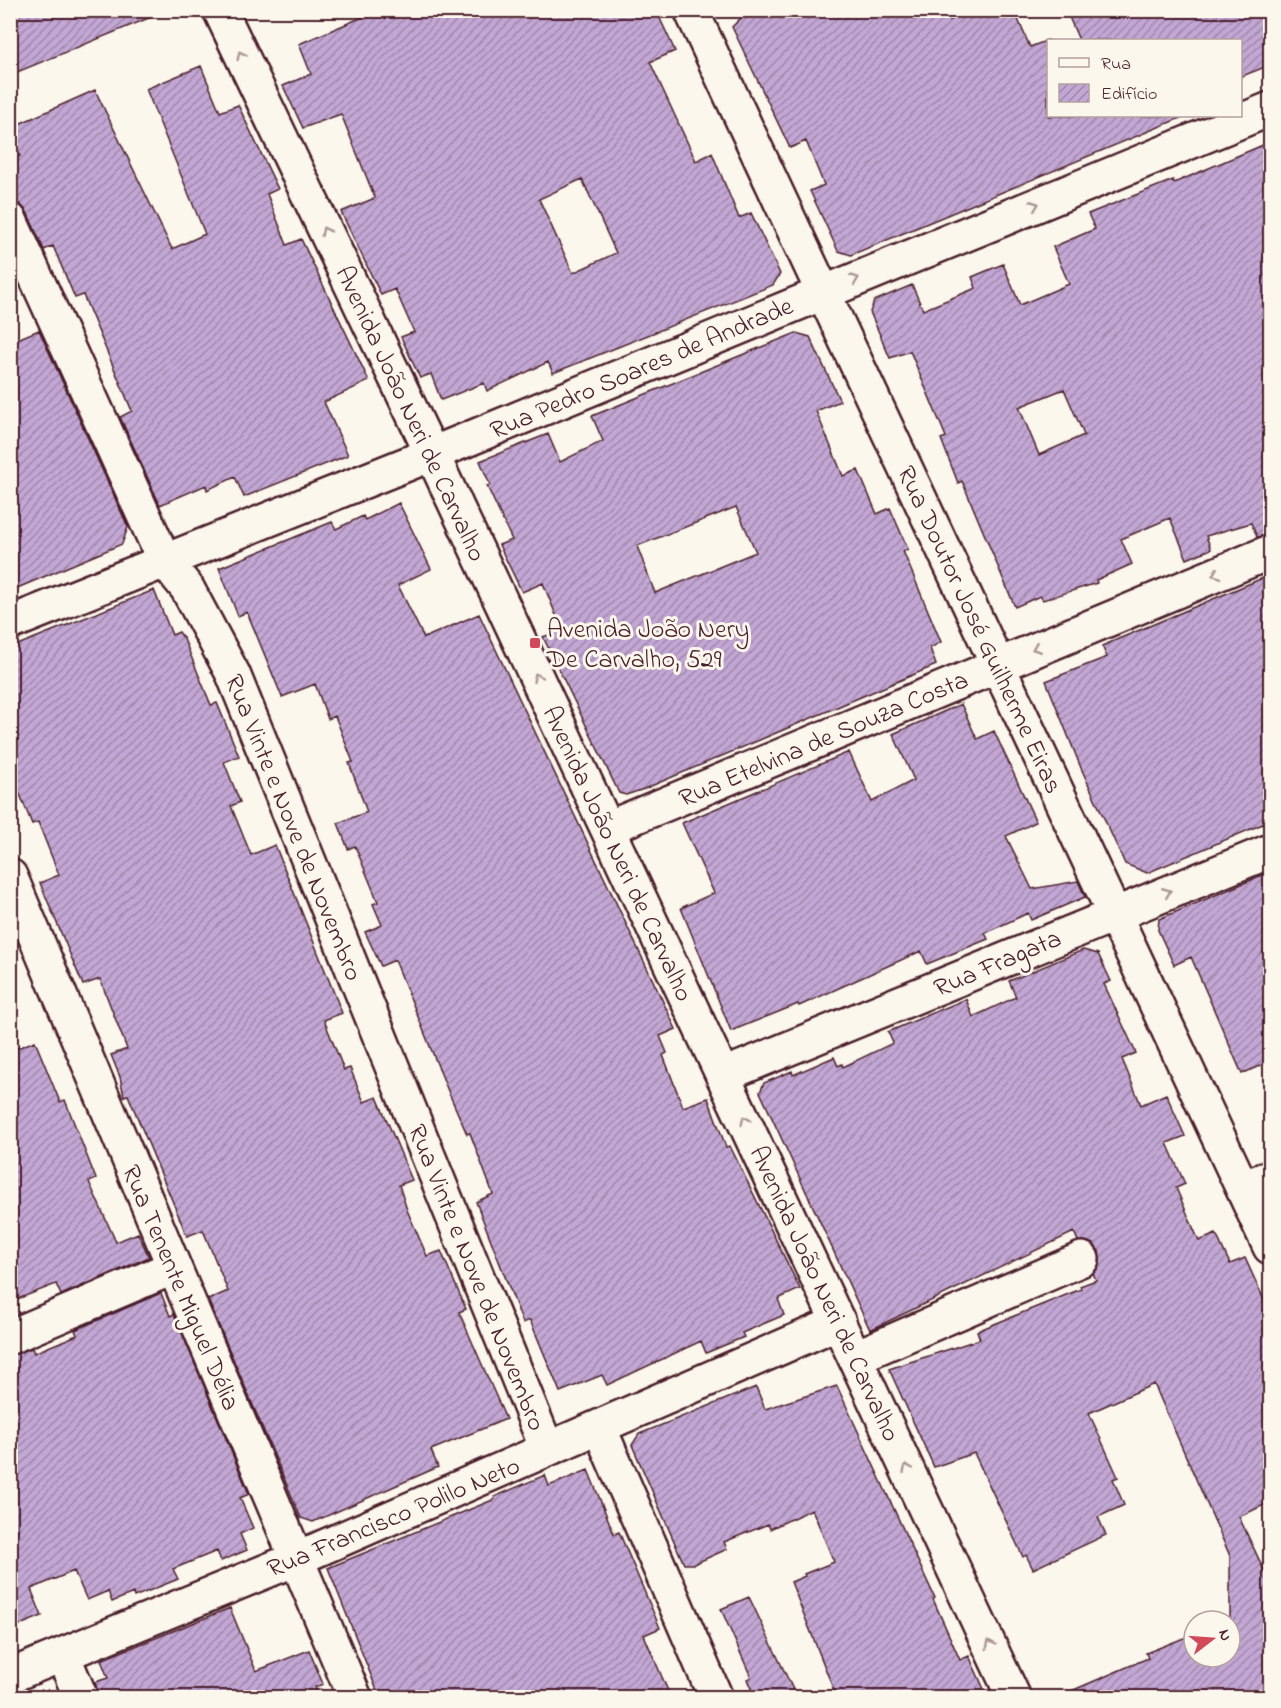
<svg xmlns="http://www.w3.org/2000/svg" width="1281" height="1708" font-family="'Indie Flower',sans-serif">
  <style>
    .building { fill: url(#building-hatch); stroke: #4a1f2b; stroke-width: 1.5; fill-rule: evenodd }
    .lines { fill: none; stroke-linecap: round; stroke-linejoin: round }
    .minor-casing { stroke: #4a1f2b; stroke-width: 38 }
    .tertiary-casing { stroke: #4a1f2b; stroke-width: 38 }
    .minor { stroke: #fbf7ec; stroke-width: 33 }
    .tertiary { stroke: #fbf7ec; stroke-width: 33 }
    .oneway { stroke: #ab9695 }
    .poi-dot { fill: #d1495b; stroke: #fbf7ec; stroke-width: 2 }
    .labels { text-anchor: middle; stroke-width: 6; stroke-linejoin: round; paint-order: stroke }
    .street-label { font-size: 26px; fill: #4a1f2b; stroke: #fbf7ec }
    .poi-label { font-size: 26px; fill: #4a1f2b; stroke: #fbf7ec; text-anchor: start }
  </style>
  <defs>
    <pattern id="building-hatch" width="6" height="6" patternUnits="userSpaceOnUse" patternTransform="scale(1.5)"><rect width="6" height="6" fill="#c2a6d3"/><path d="M-1 1l2-2M0 6l6-6M5 7l2-2" fill="none" stroke="#a087ab"/></pattern>
  </defs>
  <rect width="100%" height="100%" fill="#fbf7ec"/>
  <filter id="ink" filterUnits="userSpaceOnUse"><feTurbulence type="fractalNoise" baseFrequency=".0167" numOctaves="2"/><feDisplacementMap in="SourceGraphic" scale="12" xChannelSelector="R" yChannelSelector="G"/><feConvolveMatrix kernelMatrix="1 2 1 2 8 2 1 2 1" color-interpolation-filters="sRGB"/></filter>
  <g filter="url(#ink)">
    <path class="building" d="M 10,10 L 166,10 L 166,11 L 10,75 Z
      M 379,10 L 656,10 L 675,51 L 650,62 L 696,161 L 712,153 L 739,218 L 751,213 L 780,274 L 773,285 L 553,373 L 548,362 L 487,391 L 484,383 L 441,400 L 431,374 L 420,378 L 401,337 L 414,332 L 395,289 L 381,295 L 341,212 L 375,198 L 341,114 L 303,128 L 283,86 L 311,74 L 299,44 ZM 582,179 L 616,253 L 573,273 L 539,199 Z
      M 749,10 L 946,10 L 950,20 L 972,10 L 1014,10 L 1030,47 L 1048,40 L 1048,116 L 1185,116 L 851,255 L 838,251 L 810,191 L 824,185 L 806,141 L 790,148 L 732,27 Z
      M 1066,10 L 1270,10 L 1270,65 L 1240,77 L 1240,40 L 1079,40 Z
      M 201,66 L 220,112 L 238,105 L 278,189 L 267,194 L 287,245 L 301,239 L 369,381 L 324,402 L 348,455 L 244,497 L 235,477 L 207,490 L 206,485 L 160,505 L 120,417 L 132,411 L 83,295 L 75,298 L 53,246 L 44,250 L 27,212 L 20,204 L 10,201 L 10,160 L 20,156 L 10,128 L 95,90 L 172,249 L 205,234 L 146,89 Z
      M 1270,142 L 1270,534 L 1257,537 L 1251,523 L 1206,536 L 1211,549 L 1187,559 L 1170,518 L 1121,539 L 1132,564 L 1096,580 L 1097,583 L 1043,600 L 1040,596 L 1015,607 L 962,481 L 958,483 L 941,439 L 946,437 L 910,351 L 890,358 L 870,312 L 874,301 L 912,285 L 923,310 L 976,288 L 972,277 L 1003,264 L 1020,305 L 1069,284 L 1053,247 L 1095,229 L 1088,214 L 1173,180 L 1174,183 ZM 1064,389 L 1084,435 L 1039,455 L 1019,407 Z
      M 39,330 L 128,527 L 122,544 L 10,591 L 10,342 Z
      M 796,333 L 810,337 L 840,401 L 816,411 L 843,476 L 858,470 L 877,514 L 890,508 L 908,549 L 903,551 L 941,642 L 930,648 L 936,665 L 644,789 L 626,795 L 619,793 L 543,637 L 562,630 L 543,583 L 522,592 L 499,545 L 512,540 L 487,486 L 490,485 L 480,461 L 548,434 L 560,462 L 603,441 L 592,416 ZM 736,507 L 756,552 L 655,593 L 637,546 Z
      M 399,503 L 431,569 L 398,585 L 424,638 L 479,614 L 676,1029 L 660,1036 L 667,1053 L 663,1055 L 683,1107 L 708,1098 L 726,1147 L 730,1146 L 800,1289 L 778,1299 L 784,1315 L 742,1333 L 744,1337 L 706,1353 L 701,1341 L 607,1385 L 602,1375 L 560,1392 L 530,1320 L 523,1323 L 476,1202 L 493,1194 L 470,1133 L 467,1134 L 448,1091 L 395,960 L 381,966 L 365,932 L 382,925 L 373,904 L 378,902 L 355,846 L 348,849 L 338,823 L 367,812 L 349,763 L 353,762 L 335,716 L 328,719 L 315,684 L 282,697 L 247,612 L 238,616 L 219,568 L 332,522 L 336,529 L 363,516 L 365,520 Z
      M 1270,575 L 1270,821 L 1147,873 L 1125,864 L 1081,768 L 1046,681 L 1107,657 L 1102,646 Z
      M 154,590 L 172,635 L 179,632 L 184,639 L 211,705 L 217,703 L 239,756 L 224,762 L 240,802 L 231,806 L 251,855 L 275,845 L 342,1013 L 324,1020 L 344,1070 L 350,1068 L 364,1102 L 377,1097 L 412,1180 L 399,1185 L 407,1210 L 427,1256 L 441,1251 L 466,1309 L 459,1312 L 506,1419 L 431,1450 L 438,1467 L 313,1522 L 301,1518 L 208,1300 L 228,1291 L 203,1230 L 187,1236 L 128,1095 L 124,1096 L 120,1077 L 111,1055 L 127,1049 L 100,979 L 83,985 L 40,883 L 59,875 L 38,822 L 32,824 L 19,792 L 10,795 L 10,648 Z
      M 961,704 L 977,739 L 994,731 L 1036,822 L 1006,836 L 1032,889 L 1078,881 L 1085,897 L 1031,920 L 1028,913 L 985,933 L 988,939 L 927,964 L 921,951 L 799,1006 L 798,1004 L 731,1031 L 681,908 L 714,893 L 682,823 L 849,752 L 872,802 L 914,780 L 893,734 Z
      M 1270,872 L 1270,1061 L 1242,1074 L 1191,957 L 1174,965 L 1158,930 L 1159,919 Z
      M 1083,950 L 1098,954 L 1111,981 L 1104,984 L 1136,1053 L 1122,1059 L 1141,1105 L 1166,1094 L 1185,1136 L 1167,1143 L 1185,1184 L 1176,1188 L 1199,1241 L 1216,1234 L 1230,1264 L 1245,1258 L 1270,1313 L 1270,1502 L 1239,1517 L 1270,1583 L 1270,1698 L 1055,1698 L 1148,1658 L 1146,1653 L 1194,1634 L 1194,1657 L 1230,1657 L 1230,1621 L 1224,1621 L 1230,1618 L 1230,1556 L 1154,1384 L 1089,1413 L 1118,1477 L 1113,1479 L 1124,1505 L 1098,1517 L 1106,1535 L 1033,1569 L 1026,1555 L 1023,1557 L 974,1453 L 934,1467 L 889,1369 L 980,1339 L 977,1331 L 1081,1289 L 1080,1286 L 1096,1280 L 1093,1273 L 1100,1262 L 1099,1251 L 1093,1244 L 1078,1241 L 1074,1232 L 870,1330 L 760,1092 L 764,1083 L 792,1071 L 793,1075 L 834,1057 L 838,1066 L 842,1064 L 843,1067 L 893,1043 L 888,1032 L 966,999 L 973,1017 L 1016,997 L 1009,981 Z
      M 35,1041 L 60,1102 L 65,1100 L 96,1179 L 89,1182 L 116,1242 L 138,1233 L 149,1257 L 61,1295 L 56,1284 L 10,1302 L 10,1051 Z
      M 161,1293 L 170,1316 L 174,1314 L 249,1494 L 240,1498 L 253,1528 L 240,1534 L 247,1550 L 221,1561 L 217,1551 L 173,1569 L 178,1579 L 134,1597 L 133,1593 L 112,1602 L 108,1591 L 87,1600 L 74,1571 L 31,1589 L 42,1616 L 10,1629 L 10,1355 L 32,1348 L 34,1353 L 77,1335 L 75,1330 Z
      M 837,1386 L 935,1598 L 933,1599 L 960,1660 L 969,1656 L 988,1698 L 837,1698 L 791,1582 L 805,1576 L 804,1574 L 834,1562 L 812,1509 L 770,1529 L 768,1524 L 724,1542 L 727,1549 L 694,1564 L 684,1564 L 632,1445 L 639,1434 L 756,1387 L 765,1409 Z
      M 588,1470 L 614,1534 L 619,1532 L 660,1628 L 644,1635 L 671,1698 L 380,1698 L 328,1568 L 495,1499 L 494,1497 L 545,1475 L 549,1486 Z
      M 749,1597 L 797,1698 L 755,1698 L 747,1679 L 751,1677 L 721,1609 Z
      M 230,1608 L 256,1671 L 309,1650 L 323,1684 L 315,1687 L 319,1698 L 99,1698 L 95,1682 L 108,1678 L 101,1660 Z"/>
    <g class="lines">
      <g class="minor-casing">
        <path id="minor" d="M 220,10 L 432,454 L 1014,1698
          M 691,10 L 1270,1247
          M 10,220 L 164,560 L 187,588 L 233,674 L 547,1449
          M 608,828 L 1270,552
          M 10,876 L 355,1698
          M 724,1075 L 1270,851
          M 1243,1188 L 1270,1177
          M 10,1337 L 174,1267
          M 856,1357 L 1082,1259
          M 599,1427 L 716,1698
          M 63,1655 L 81,1698
          M 10,1676 L 296,1559 L 839,1322"/>
      </g>
      <g class="tertiary-casing">
        <path id="tertiary" d="M 10,623 L 432,454 L 1270,109"/>
      </g>
      <use href="#minor" class="minor"/>
      <use href="#tertiary" class="tertiary"/>
    </g>
    <defs><path id="oneway-chevron" d="M-2-3.5L2.5 0L-2 3.5" fill="none" stroke-width="1.6" stroke-linecap="round" stroke-linejoin="round" transform="scale(1.5)"/></defs>
    <g class="oneway">
      <use href="#oneway-chevron" transform="translate(241 55) rotate(-116)"/>
      <use href="#oneway-chevron" transform="translate(1035 205) rotate(-22)"/>
      <use href="#oneway-chevron" transform="translate(325 231) rotate(-116)"/>
      <use href="#oneway-chevron" transform="translate(855 279) rotate(-22)"/>
      <use href="#oneway-chevron" transform="translate(1216 574) rotate(158)"/>
      <use href="#oneway-chevron" transform="translate(1036 648) rotate(158)"/>
      <use href="#oneway-chevron" transform="translate(537 677) rotate(-115)"/>
      <use href="#oneway-chevron" transform="translate(1167 892) rotate(-22)"/>
      <use href="#oneway-chevron" transform="translate(745 1120) rotate(-115)"/>
      <use href="#oneway-chevron" transform="translate(907 1468) rotate(-115)"/>
      <use href="#oneway-chevron" transform="translate(990 1644) rotate(-115)"/>
    </g>
  </g>
  <rect class="poi-dot" x="529" y="637" width="12" height="12" rx="3"/>
  <g class="labels">
    <g class="street-label">
      <text transform="translate(641 367) rotate(-23)" y="9">Rua Pedro Soares de Andrade</text>
      <text transform="translate(412 413) rotate(65)" y="9">Avenida João Neri de Carvalho</text>
      <text transform="translate(981 629) rotate(65)" y="9">Rua Doutor José Guilherme Eiras</text>
      <text transform="translate(823 738) rotate(-23)" y="9">Rua Etelvina de Souza Costa</text>
      <text transform="translate(295 827) rotate(68)" y="9">Rua Vinte e Nove de Novembro</text>
      <text transform="translate(619 853) rotate(65)" y="9">Avenida João Neri de Carvalho</text>
      <text transform="translate(997 962) rotate(-23)" y="9">Rua Fragata</text>
      <text transform="translate(478 1277) rotate(68)" y="9">Rua Vinte e Nove de Novembro</text>
      <text transform="translate(182 1287) rotate(67)" y="9">Rua Tenente Miguel Délia</text>
      <text transform="translate(826 1293) rotate(65)" y="9">Avenida João Neri de Carvalho</text>
      <text transform="translate(393 1516) rotate(-23)" y="9">Rua Francisco Polilo Neto</text>
    </g>
    <g class="poi-label">
      <text x="547" y="637">Avenida João Nery<tspan x="547" dy="30">De Carvalho, 529</tspan></text>
    </g>
  </g>
  <rect width="1281" height="1708" fill="none" stroke="#fbf7ec" stroke-width="36"/>
  <rect x="18" y="18" width="1245" height="1672" fill="none" stroke="#4a1f2b" stroke-width="2" filter="url(#ink)"/>
  <rect x="1047" y="39" width="195" height="78" fill="#fbf7ec" stroke="#b4a19f" stroke-width="1.5"/>
  <rect x="1059" y="58" width="30" height="9" fill="#fbf7ec" stroke="#b4a19f" stroke-width="1.5"/>
  <text x="1101" y="69" font-size="18" fill="#4a1f2b">Rua</text>
  <rect x="1059" y="84" width="30" height="18" fill="url(#building-hatch)" stroke="#b4a19f" stroke-width="1.5"/>
  <text x="1101" y="99" font-size="18" fill="#4a1f2b">Edifício</text>
  <g transform="translate(1212 1639) rotate(73)"><circle r="28" fill="#fbf7ec" stroke="#b4a19f" stroke-width="1.5"/>
  <path d="M0-4.5L10 22L0 15L-10 22Z" fill="#d1495b"/>
  <text y="-9" font-size="16" font-weight="bold" text-anchor="middle" fill="#4a1f2b">N</text>
  </g>
</svg>
